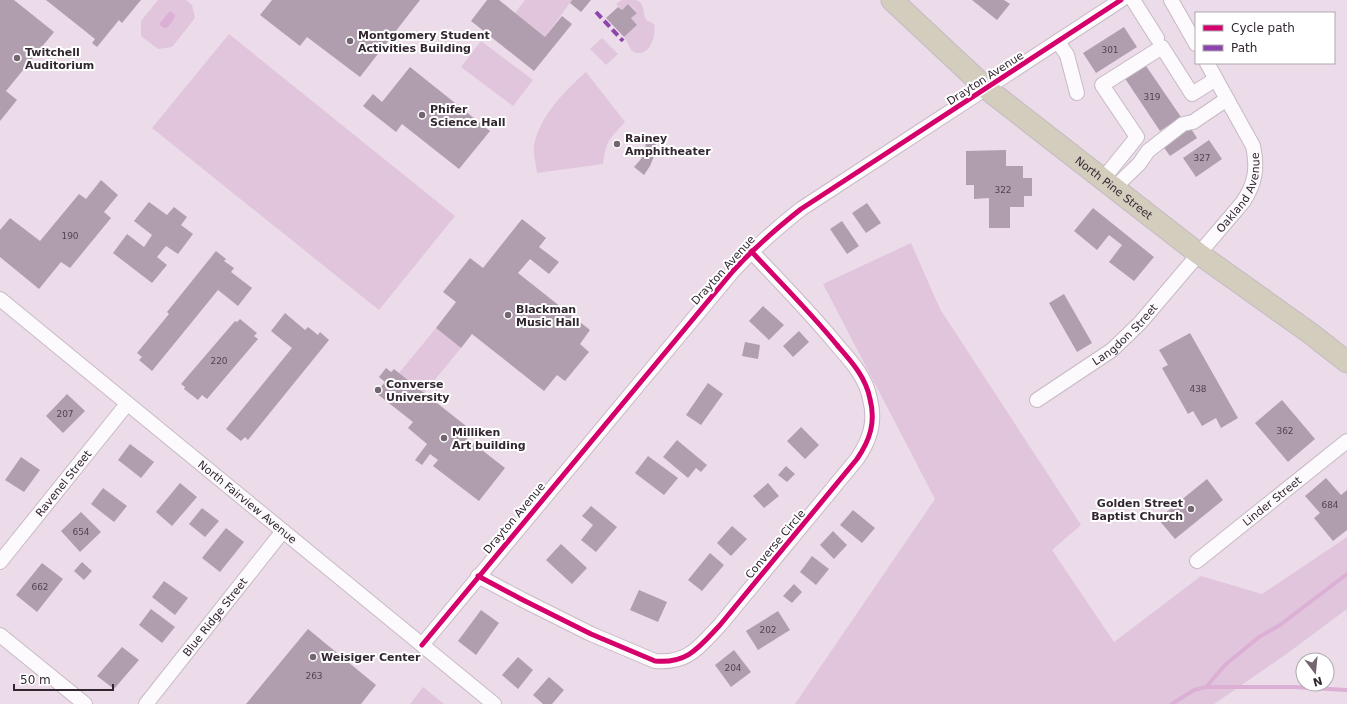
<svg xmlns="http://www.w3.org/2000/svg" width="1347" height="704" font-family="'DejaVu Sans',sans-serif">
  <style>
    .green { fill: #e0c5dc }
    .water { fill: #dcb0d5 }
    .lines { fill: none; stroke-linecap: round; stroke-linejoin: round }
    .stream { stroke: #dcb0d5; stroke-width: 4 }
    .building { fill: #b09eae }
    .minor-casing { stroke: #c7bac5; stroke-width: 16 }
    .highway-casing { stroke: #c3bbc2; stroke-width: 23 }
    .minor { stroke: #fcfafc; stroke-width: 14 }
    .highway { stroke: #d3cdbe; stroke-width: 21 }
    .quiet { stroke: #8e44ad; stroke-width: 4; stroke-dasharray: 8 4; stroke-linecap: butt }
    .cycleway-casing { stroke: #fff; stroke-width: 8 }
    .cycleway { stroke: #d6006c; stroke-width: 5 }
    .poi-dot { fill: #736671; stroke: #fff; stroke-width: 1.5 }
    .labels { text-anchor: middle; stroke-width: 4; stroke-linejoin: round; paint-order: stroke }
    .number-label { font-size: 9px; fill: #524550 }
    .poi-label { font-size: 11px; font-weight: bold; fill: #322731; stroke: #fff; text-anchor: start }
    .street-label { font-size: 11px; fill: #322731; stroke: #fff }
  </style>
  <rect width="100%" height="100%" fill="#ecdbe9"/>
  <path class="green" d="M 158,0 L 186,0 L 192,5 L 195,18 L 172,47 L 158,49 L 141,36 L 141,21 Z
    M 525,0 L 572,0 L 545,37 L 515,13 Z
    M 622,0 C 626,0 631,0 635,0 C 647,2 641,16 648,21 C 650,22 652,23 654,24 C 656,33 652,51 641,53 C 638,53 635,53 632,51 C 629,47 627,41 624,37 L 637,25 L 631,18 L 637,12 L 629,4 L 622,10 L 616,4 Z
    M 229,34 L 455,216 L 379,310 L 152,128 Z
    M 602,38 L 618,54 L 606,65 L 590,49 Z
    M 481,41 L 533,80 L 513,106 L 461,67 Z
    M 586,72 L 625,122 C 609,139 606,141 603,164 L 537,173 C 536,165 533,153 534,145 C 541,114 564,92 586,72 Z
    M 911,243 L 940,309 L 1081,525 L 1052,550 L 1114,642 L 1201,576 L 1262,594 L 1347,537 L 1347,609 L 1285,655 L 1214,704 L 795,704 L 935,499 L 823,284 Z
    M 436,328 L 461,348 L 424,393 L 399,373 Z
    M 423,687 L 444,704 L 410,704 Z"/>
  <path class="water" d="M 170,11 L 175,15 L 174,19 L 168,27 L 164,28 L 159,24 Z"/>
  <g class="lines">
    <path class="stream" d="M 1206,687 L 1225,665 L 1259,637 L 1280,625 L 1347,574
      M 1172,704 L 1194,690 L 1206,687 L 1293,687 L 1347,690"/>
  </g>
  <path class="building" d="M 0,0 L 14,0 L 54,32 L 6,91 L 17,100 L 0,121 Z
    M 46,0 L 141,0 L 122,23 L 119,20 L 97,47 L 92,43 L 95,39 Z
    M 272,0 L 420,0 L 360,77 L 307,37 L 300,46 L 260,15 Z
    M 487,0 L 499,0 L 545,37 L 562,16 L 572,24 L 534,71 L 471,21 Z
    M 572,0 L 591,0 L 581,12 L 570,3 Z
    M 972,0 L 1004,0 L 1010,4 L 997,20 Z
    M 628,4 L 637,13 L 631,18 L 637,25 L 624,37 L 606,18 L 618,7 L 622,10 Z
    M 1124,27 L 1137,47 L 1096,73 L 1083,53 Z
    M 1144,63 L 1181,117 L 1160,131 L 1124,77 Z
    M 410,67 L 490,131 L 459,169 L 402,124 L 396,132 L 363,106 L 373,94 L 382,102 Z
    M 1188,124 L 1197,138 L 1170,156 L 1160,142 Z
    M 656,140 L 655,154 L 650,166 L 644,175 L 634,167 L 641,159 L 645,150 L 646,141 Z
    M 1209,140 L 1222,159 L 1196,177 L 1183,158 Z
    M 1006,150 L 1006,166 L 1023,166 L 1023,178 L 1032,178 L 1032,196 L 1024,196 L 1024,207 L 1010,207 L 1010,228 L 989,228 L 989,198 L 974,199 L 974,185 L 966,185 L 966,151 Z
    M 101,180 L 118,195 L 104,212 L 111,218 L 70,268 L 61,262 L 39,289 L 0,257 L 0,230 L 10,218 L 40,241 L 79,194 L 86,199 Z
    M 149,202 L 167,215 L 174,207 L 187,217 L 181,225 L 193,234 L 178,254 L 166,246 L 157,257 L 167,265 L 152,283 L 113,253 L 127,234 L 144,247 L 152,235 L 134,221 Z
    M 867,203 L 881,223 L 866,233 L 852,213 Z
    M 1093,208 L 1154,257 L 1134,281 L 1109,262 L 1122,245 L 1109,235 L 1097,250 L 1074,231 Z
    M 522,219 L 546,238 L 539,247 L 559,262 L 549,274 L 530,259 L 518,273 L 590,330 L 580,344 L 589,352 L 565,381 L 557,375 L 544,391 L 472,334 L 461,348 L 436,328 L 456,302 L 443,292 L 470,258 L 483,268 Z
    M 842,221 L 859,246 L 847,254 L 830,229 Z
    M 216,251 L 226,259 L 224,261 L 234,268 L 231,272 L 252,288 L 238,306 L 218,290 L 152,371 L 139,360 L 142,357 L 137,353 L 169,314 L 167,312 Z
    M 1064,294 L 1092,343 L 1077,352 L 1049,303 Z
    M 763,306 L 784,325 L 769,340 L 749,321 Z
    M 285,313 L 305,330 L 308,327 L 318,335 L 320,332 L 329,340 L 248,440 L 245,437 L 241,441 L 226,429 L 292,348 L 271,331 Z
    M 240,319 L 257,333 L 254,336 L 258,339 L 207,399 L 202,395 L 198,400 L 184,389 L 185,387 L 181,384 L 235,321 L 237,322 Z
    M 799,331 L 809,342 L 793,357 L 783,346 Z
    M 1190,333 L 1238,418 L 1221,428 L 1216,418 L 1202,426 L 1193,411 L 1188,414 L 1162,368 L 1168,365 L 1159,350 Z
    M 745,342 L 760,345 L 758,359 L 742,356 Z
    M 386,368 L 391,372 L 394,369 L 466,426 L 460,433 L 505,468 L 479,501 L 433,466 L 438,460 L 430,454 L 422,465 L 415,460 L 427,444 L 408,428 L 413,422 L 376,393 L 385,382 L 379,377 Z
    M 708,383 L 723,394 L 701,425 L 686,415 Z
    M 67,394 L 85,411 L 63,433 L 46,416 Z
    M 1282,400 L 1315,439 L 1288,462 L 1255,423 Z
    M 801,427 L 819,445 L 805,459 L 787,441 Z
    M 677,440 L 707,465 L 701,472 L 696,468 L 688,478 L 663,457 Z
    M 130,444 L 154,462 L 141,478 L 118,460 Z
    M 648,456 L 678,478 L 664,495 L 635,473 Z
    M 21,457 L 40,470 L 24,492 L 5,480 Z
    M 786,466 L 795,474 L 787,482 L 778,475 Z
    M 1326,478 L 1341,495 L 1347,490 L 1347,530 L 1333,541 L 1314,518 L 1320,513 L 1305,496 Z
    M 1207,479 L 1223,500 L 1175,539 L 1158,519 Z
    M 180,483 L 197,497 L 172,526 L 156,512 Z
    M 768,483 L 779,496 L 764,508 L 753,496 Z
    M 103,488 L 127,506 L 114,522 L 91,504 Z
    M 591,506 L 617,527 L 596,552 L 581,540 L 593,525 L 582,516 Z
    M 202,508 L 219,521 L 205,537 L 189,524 Z
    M 853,510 L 875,528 L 862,543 L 840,525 Z
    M 81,512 L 101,532 L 80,552 L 61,531 Z
    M 732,526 L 747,539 L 731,556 L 717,543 Z
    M 226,528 L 244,542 L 220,572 L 202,558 Z
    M 833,531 L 847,545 L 834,559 L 820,545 Z
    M 561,544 L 587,568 L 572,584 L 546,560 Z
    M 710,553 L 724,565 L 702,591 L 688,580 Z
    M 812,556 L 829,569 L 816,585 L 800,572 Z
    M 82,562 L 92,571 L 84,580 L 74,571 Z
    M 42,563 L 63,579 L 37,612 L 16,595 Z
    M 164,581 L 188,598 L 175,615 L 152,597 Z
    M 794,584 L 802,592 L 792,603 L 783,596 Z
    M 639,590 L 667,602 L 658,622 L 630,610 Z
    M 151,609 L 175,627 L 162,643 L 139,625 Z
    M 481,610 L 499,623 L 476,655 L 458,641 Z
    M 778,611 L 790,630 L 758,650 L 746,631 Z
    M 308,629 L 376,685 L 361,704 L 246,704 Z
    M 122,647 L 139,660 L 114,689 L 97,676 Z
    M 734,650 L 751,672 L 731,687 L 715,665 Z
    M 518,657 L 533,670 L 518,689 L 502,675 Z
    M 549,677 L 564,690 L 552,704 L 543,704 L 533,695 Z"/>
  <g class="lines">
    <g class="minor-casing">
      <g id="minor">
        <path d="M 1133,0 L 1157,38"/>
        <path d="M 1171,0 L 1196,44"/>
        <path d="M 1058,42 L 1067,55 L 1077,93"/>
        <path d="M 1103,179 L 1137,137 L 1102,85 L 1162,47 L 1192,94 L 1216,79"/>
        <path d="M 1114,188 L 1139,164 L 1148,151 L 1157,144 L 1183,124 L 1193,122 L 1227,99"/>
        <path id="s1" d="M 0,299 L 494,704"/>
        <path id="s2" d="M 1037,400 L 1112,350 L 1140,323 L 1243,202 C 1255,184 1258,168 1253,146 L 1207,63"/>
        <path id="s3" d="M 1197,561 L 1347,441"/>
        <path id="s4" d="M 0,562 L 127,404"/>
        <path d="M 478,576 L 523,600 L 591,634 L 655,661 C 688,664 699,647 720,625 L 857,459 C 870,440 876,422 870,399 C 866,377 851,361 837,345 C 810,312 780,282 751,251"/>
        <path d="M 0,635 L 85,704"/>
        <path d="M 422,645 L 733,271 C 754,248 777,228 801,209 L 1121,0"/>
        <path id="s5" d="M 146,704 L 283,531"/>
      </g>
    </g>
    <g class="highway-casing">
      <g id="highway">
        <path id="s6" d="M 892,0 L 987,89 L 1199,254 L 1310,333 L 1347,362"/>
      </g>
    </g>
    <use href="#minor" class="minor"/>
    <use href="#highway" class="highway"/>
    <path class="quiet" d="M 596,12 L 623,41"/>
    <g class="cycleway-casing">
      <path id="cycleway" d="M 478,576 L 523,600 L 591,634 L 655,661 C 688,664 699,647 720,625 L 857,459 C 870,440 876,422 870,399 C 866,377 851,361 837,345 C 810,312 780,282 751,251
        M 422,645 L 733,271 C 754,248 777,228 801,209 L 1121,0"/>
    </g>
    <use href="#cycleway" class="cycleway"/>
  </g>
  <g class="poi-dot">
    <circle cx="350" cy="41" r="4"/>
    <circle cx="17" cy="58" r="4"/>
    <circle cx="422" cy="115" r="4"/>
    <circle cx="617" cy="144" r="4"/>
    <circle cx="508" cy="315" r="4"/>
    <circle cx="378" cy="390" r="4"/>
    <circle cx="444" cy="438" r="4"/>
    <circle cx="1191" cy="509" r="4"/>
    <circle cx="313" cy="657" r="4"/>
  </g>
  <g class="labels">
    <g class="number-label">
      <text x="1110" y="53">301</text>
      <text x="1152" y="100">319</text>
      <text x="1202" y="161">327</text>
      <text x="1003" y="193">322</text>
      <text x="70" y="239">190</text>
      <text x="219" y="364">220</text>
      <text x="1198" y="392">438</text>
      <text x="65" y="417">207</text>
      <text x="1285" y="434">362</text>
      <text x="1330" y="508">684</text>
      <text x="81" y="535">654</text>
      <text x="40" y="590">662</text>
      <text x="768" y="633">202</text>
      <text x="733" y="671">204</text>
      <text x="314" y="679">263</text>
    </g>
    <g class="poi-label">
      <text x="358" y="39">Montgomery Student<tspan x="358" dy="13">Activities Building</tspan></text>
      <text x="25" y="56">Twitchell<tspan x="25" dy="13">Auditorium</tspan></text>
      <text x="430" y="113">Phifer<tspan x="430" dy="13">Science Hall</tspan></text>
      <text x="625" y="142">Rainey<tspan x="625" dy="13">Amphitheater</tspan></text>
      <text x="516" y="313">Blackman<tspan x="516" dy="13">Music Hall</tspan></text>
      <text x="386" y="388">Converse<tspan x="386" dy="13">University</tspan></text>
      <text x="452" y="436">Milliken<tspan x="452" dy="13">Art building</tspan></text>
      <text x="1183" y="507" text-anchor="end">Golden Street<tspan x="1183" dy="13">Baptist Church</tspan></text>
      <text x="321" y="661">Weisiger Center</text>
    </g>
    <g class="street-label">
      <text transform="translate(985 78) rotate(-33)" y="4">Drayton Avenue</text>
      <text dy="4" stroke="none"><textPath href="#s6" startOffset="291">North Pine Street</textPath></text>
      <text dy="4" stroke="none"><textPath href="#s2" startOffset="295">Oakland Avenue</textPath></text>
      <text transform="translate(723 270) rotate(-48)" y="4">Drayton Avenue</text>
      <text dy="4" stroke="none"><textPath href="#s2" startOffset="110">Langdon Street</textPath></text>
      <text dy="4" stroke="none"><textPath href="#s4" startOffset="101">Ravenel Street</textPath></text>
      <text dy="4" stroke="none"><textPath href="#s3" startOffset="96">Linder Street</textPath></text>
      <text dy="4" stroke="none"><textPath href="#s1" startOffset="320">North Fairview Avenue</textPath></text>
      <text transform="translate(514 518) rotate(-50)" y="4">Drayton Avenue</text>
      <text transform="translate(775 544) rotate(-50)" y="4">Converse Circle</text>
      <text dy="4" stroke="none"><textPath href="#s5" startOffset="111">Blue Ridge Street</textPath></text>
    </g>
  </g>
  <rect x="1195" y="12" width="140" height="52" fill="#ffffff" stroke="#ada9ad"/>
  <rect x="1203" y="25" width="20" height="6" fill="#d6006c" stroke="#ada9ad"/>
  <text x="1231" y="32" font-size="12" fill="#322731">Cycle path</text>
  <rect x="1203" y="45" width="20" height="6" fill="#8e44ad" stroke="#ada9ad"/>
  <text x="1231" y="52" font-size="12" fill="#322731">Path</text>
  <g transform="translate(1315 672) rotate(164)"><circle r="19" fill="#ffffff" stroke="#ada9ad"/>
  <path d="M0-3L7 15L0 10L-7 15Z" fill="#736671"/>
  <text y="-6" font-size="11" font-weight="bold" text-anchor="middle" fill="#322731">N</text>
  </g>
  <path d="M14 684v6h99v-6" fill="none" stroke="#322731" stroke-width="2"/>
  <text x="20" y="684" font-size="12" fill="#322731" stroke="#ffffff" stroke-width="3" paint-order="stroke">50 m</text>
</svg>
